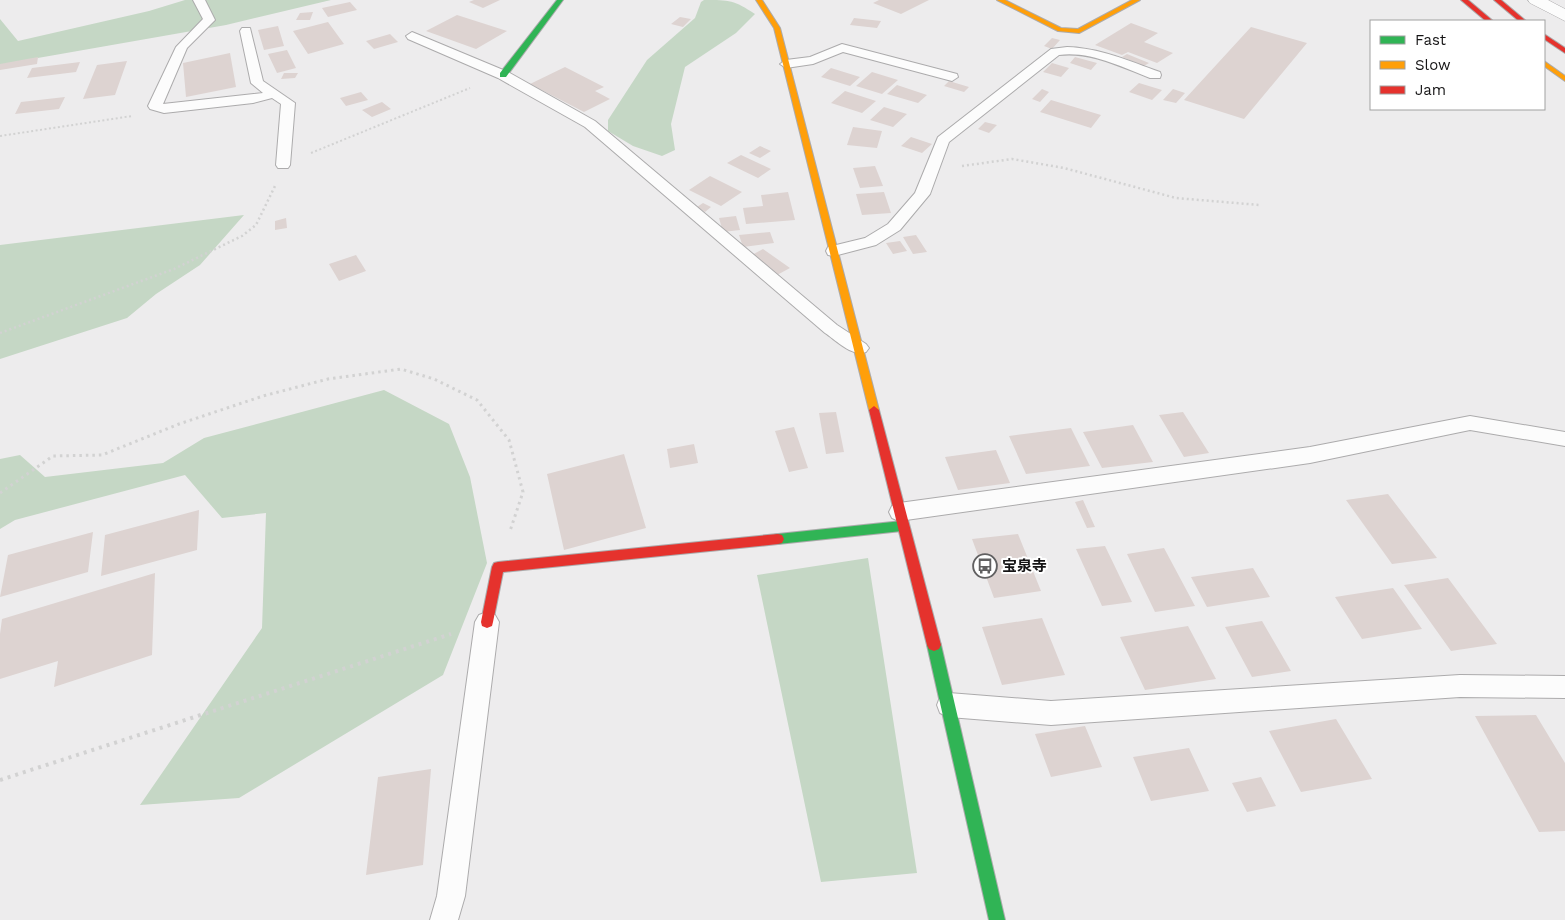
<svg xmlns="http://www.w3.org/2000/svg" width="1565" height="920" font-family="'Work Sans','Noto Sans JP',sans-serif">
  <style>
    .forest { fill: #c5d7c5 }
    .building { fill: #ddd3d1 }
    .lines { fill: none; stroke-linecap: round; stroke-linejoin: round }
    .lane-casing { stroke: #acabac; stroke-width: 2 }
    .street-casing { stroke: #acabac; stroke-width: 1 }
    .fast-casing { stroke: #acabac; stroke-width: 2 }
    .slow-casing { stroke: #acabac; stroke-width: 2 }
    .jam-casing { stroke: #acabac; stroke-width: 2 }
    .path-far3 { stroke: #d2d2d2; stroke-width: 2; stroke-dasharray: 2 2.5; stroke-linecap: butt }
    .path-far2 { stroke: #d2d2d2; stroke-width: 2.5; stroke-dasharray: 2 3; stroke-linecap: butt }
    .path-far1 { stroke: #d2d2d2; stroke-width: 3; stroke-dasharray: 2.5 4; stroke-linecap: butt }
    .path { stroke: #d2d2d2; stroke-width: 4; stroke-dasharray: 3 5; stroke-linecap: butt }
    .lane { fill: #fcfcfc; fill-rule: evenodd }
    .street { fill: #fcfcfc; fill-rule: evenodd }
    .fast { fill: #30b455; fill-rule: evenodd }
    .slow { fill: #ff9f0a; fill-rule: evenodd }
    .jam { fill: #e5322d; fill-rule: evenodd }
    .labels { text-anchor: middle; stroke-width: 4; stroke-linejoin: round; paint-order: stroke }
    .poi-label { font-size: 15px; font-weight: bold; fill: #151415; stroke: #fff; text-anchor: start }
  </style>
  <rect width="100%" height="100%" fill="#edeced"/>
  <path class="forest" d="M 185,0 L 331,0 L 226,25 L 15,62 L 0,67 L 0,19 L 18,41 L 149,11 Z
    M 704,0 C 730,0 734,0 755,14 L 736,33 L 685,67 L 671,124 L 675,150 L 662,156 L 633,146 L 608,131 L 608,120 L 647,60 L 695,18 L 701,2 Z
    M 244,215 L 200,265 L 156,294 L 127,318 L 0,359 L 0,245 Z
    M 384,390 L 449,424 L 470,477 L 487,563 L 443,675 L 239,798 L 140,805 L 262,628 L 266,513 L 222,518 L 185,475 L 15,520 L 0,529 L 0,459 L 20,455 L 45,477 L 163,463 L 204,438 Z
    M 868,558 L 917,873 L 821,882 L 757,575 Z"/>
  <path class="building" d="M 474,0 L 500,0 L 483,8 L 469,2 Z
    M 879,0 L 929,0 L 901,14 L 873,3 Z
    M 350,2 L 357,10 L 328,17 L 322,8 Z
    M 313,12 L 310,20 L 296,20 L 300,13 Z
    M 457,15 L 507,31 L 476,49 L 426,31 Z
    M 680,17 L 691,19 L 683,27 L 671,24 Z
    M 854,18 L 881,21 L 877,28 L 850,25 Z
    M 328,22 L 344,44 L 308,54 L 293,31 Z
    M 1131,23 L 1158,33 L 1144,42 L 1173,53 L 1157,63 L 1128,52 L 1122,55 L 1095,45 Z
    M 278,26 L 284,46 L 264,50 L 258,30 Z
    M 1251,27 L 1307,43 L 1244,119 L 1184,100 Z
    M 390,34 L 398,42 L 374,49 L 366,41 Z
    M 1052,38 L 1060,40 L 1052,49 L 1044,46 Z
    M 287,50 L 296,68 L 277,73 L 268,54 Z
    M 230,53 L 236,87 L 186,97 L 183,63 Z
    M 1127,54 L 1149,63 L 1144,66 L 1122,57 Z
    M 38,57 L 37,64 L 0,70 L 0,64 Z
    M 1075,57 L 1097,63 L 1091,70 L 1070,63 Z
    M 127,61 L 115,95 L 83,99 L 97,65 Z
    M 80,62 L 76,72 L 27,78 L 32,68 Z
    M 1052,63 L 1069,68 L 1061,77 L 1043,72 Z
    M 565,67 L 604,87 L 595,91 L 610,99 L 584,112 L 530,84 Z
    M 831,68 L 860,77 L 850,86 L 821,77 Z
    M 872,72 L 898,80 L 882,94 L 856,86 Z
    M 284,73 L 298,73 L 295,78 L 281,79 Z
    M 949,81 L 969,87 L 964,92 L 944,86 Z
    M 1139,83 L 1162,90 L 1152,100 L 1129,92 Z
    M 897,85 L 927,95 L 918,103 L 887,94 Z
    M 1042,89 L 1049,92 L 1040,102 L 1032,99 Z
    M 1173,89 L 1185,93 L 1176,103 L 1163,100 Z
    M 845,91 L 876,101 L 862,113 L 831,103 Z
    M 361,92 L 368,100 L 346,106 L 340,98 Z
    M 65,97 L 59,109 L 15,114 L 21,102 Z
    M 1051,100 L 1101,115 L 1091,128 L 1040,112 Z
    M 382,102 L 391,109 L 372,117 L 362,110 Z
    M 884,107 L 907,114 L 893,127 L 870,120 Z
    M 985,122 L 997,125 L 989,133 L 978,129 Z
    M 853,127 L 882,131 L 877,148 L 847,145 Z
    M 911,137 L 932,144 L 922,153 L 901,146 Z
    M 760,146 L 771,151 L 760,158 L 749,153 Z
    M 741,155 L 771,169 L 758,178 L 727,163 Z
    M 875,166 L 883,186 L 860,188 L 853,168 Z
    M 710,176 L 742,192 L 721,206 L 689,190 Z
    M 788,192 L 795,220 L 746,224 L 743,208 L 763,206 L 761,195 Z
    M 884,192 L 891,213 L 862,215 L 856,194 Z
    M 703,203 L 711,207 L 705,212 L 697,207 Z
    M 736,216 L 740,230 L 723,232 L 719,218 Z
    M 286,218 L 287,228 L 275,230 L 275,221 Z
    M 770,232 L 774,243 L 743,247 L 739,235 Z
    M 916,235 L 927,252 L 913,254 L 903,237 Z
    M 900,241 L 907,251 L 893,254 L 886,243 Z
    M 763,249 L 790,268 L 777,275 L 750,256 Z
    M 356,255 L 366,271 L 339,281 L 329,264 Z
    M 836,412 L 844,452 L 826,454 L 819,413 Z
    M 1183,412 L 1209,453 L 1184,457 L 1159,415 Z
    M 1133,425 L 1153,462 L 1102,468 L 1083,432 Z
    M 794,427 L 808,468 L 789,472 L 775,431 Z
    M 1071,428 L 1090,466 L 1026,474 L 1009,436 Z
    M 694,444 L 698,463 L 670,468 L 667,449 Z
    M 996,450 L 1010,483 L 958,490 L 945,457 Z
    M 624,454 L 646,528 L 564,550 L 547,474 Z
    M 1388,494 L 1437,558 L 1392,564 L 1346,500 Z
    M 1083,500 L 1095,527 L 1087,528 L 1075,502 Z
    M 199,510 L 197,550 L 101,576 L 105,535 Z
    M 93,532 L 88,572 L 0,597 L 8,555 Z
    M 1018,534 L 1041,591 L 994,598 L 972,539 Z
    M 1105,546 L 1132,602 L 1102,606 L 1076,549 Z
    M 1164,548 L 1195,606 L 1155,612 L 1127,554 Z
    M 1253,568 L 1270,597 L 1207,607 L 1191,577 Z
    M 155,573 L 152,655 L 54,687 L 58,661 L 0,679 L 0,634 L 2,619 Z
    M 1448,578 L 1497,644 L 1451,651 L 1404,585 Z
    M 1393,588 L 1422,629 L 1362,639 L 1335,597 Z
    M 1042,618 L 1065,675 L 1002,685 L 982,627 Z
    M 1262,621 L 1291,671 L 1252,677 L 1225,627 Z
    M 1188,626 L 1216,679 L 1145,690 L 1120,637 Z
    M 1536,715 L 1565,763 L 1565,831 L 1539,832 L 1475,716 Z
    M 1336,719 L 1372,779 L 1301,792 L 1269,731 Z
    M 1085,726 L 1102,767 L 1051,777 L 1035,734 Z
    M 1189,748 L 1209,791 L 1151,801 L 1133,757 Z
    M 431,769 L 423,865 L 366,875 L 378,777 Z
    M 1261,777 L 1276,806 L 1247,812 L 1232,783 Z"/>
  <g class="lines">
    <g class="lane-casing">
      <path id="lane" d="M 193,0 L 205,0 L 215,20 L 187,48 L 163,104 L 263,93 L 251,83 L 240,31 L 242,28 L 250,28 L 263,81 L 295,103 L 290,165 L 288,168 L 278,168 L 276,165 L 281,104 L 272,98 L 253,103 L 164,113 L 150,109 L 148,106 L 176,47 L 203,19 Z
        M 412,32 L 508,72 L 595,121 L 837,325 L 866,344 L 869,348 L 866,352 C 852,357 837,341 825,333 L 585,127 L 498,78 L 408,39 L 406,36 Z
        M 842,44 L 957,74 L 958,77 L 952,81 L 843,52 L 813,64 L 786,68 L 780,64 L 786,60 L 810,57 Z
        M 1067,47 C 1100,48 1129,61 1160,72 L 1161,75 L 1160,78 L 1150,78 C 1121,67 1091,51 1059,55 L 949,142 L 930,194 L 900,230 L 876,245 L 834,256 L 828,255 L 826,251 L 828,247 L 865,238 L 888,224 L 915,193 L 938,137 L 1051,49 Z
        M 1470,416 L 1565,432 L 1565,446 L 1470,430 L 1310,463 L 899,521 L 892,518 L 889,512 L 892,506 L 899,503 L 1310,447 Z
        M 487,612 L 495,615 L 499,622 L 465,896 L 458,920 L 430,920 L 437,896 L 475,622 L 479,615 Z
        M 1460,675 L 1565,676 L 1565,698 L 1460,697 L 1051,725 L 949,717 L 940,713 L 937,705 L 940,697 L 949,693 L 1051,701 Z"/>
    </g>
    <g class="street-casing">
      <path id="street" d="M 1528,0 L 1548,0 L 1565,9 L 1565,21 L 1530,3 Z"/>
    </g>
    <g class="fast-casing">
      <path id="fast" d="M 557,0 L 563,0 L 506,77 L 500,77 L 500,73 Z
        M 902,521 L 906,523 L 908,526 L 906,529 L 902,531 L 778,544 L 774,543 L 772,539 L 774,535 L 778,534 Z
        M 934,639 L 939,641 L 941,645 L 1005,920 L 989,920 L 927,645 L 929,641 Z"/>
    </g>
    <g class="slow-casing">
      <path id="slow" d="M 756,0 L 762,0 L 780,28 L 879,410 L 874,414 L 869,410 L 774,28 Z
        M 997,0 L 1005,0 L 1061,28 L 1078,29 L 1132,0 L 1140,0 L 1079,33 L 1058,31 Z
        M 1544,61 L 1565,76 L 1565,81 L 1544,66 Z"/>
    </g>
    <g class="jam-casing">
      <path id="jam" d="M 1461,0 L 1468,0 L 1493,21 L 1486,21 Z
        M 1494,0 L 1501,0 L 1526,21 L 1519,21 Z
        M 1544,34 L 1565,48 L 1565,53 L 1544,39 Z
        M 874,406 L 879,410 L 941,645 L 939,649 L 934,651 L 929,649 L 927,645 L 869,410 Z
        M 778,534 L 782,535 L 784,539 L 782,543 L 778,544 L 503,572 L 493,622 L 492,626 L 487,628 L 482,626 L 481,622 L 492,567 L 494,563 L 498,562 Z"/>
    </g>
    <path class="path-far3" d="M 0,136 L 132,116
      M 311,153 L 470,88"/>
    <path class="path-far2" d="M 962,166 L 1012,159 L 1064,168 L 1176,198 L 1259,205
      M 0,333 L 174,269 L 242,236 L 256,225 L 275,186"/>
    <path class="path-far1" d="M 0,493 L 53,456 L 102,455 L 179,424 L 263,396 L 328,379 L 401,369 L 434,379 L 477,400 L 509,440 L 523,492 L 510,531"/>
    <path class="path" d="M 0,780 L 451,634"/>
    <use href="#lane" class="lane"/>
    <use href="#street" class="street"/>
    <use href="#fast" class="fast"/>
    <use href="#slow" class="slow"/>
    <use href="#jam" class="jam"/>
  </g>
  <defs>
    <g id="bus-ring" transform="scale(1.25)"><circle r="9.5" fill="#fff" stroke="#616061" stroke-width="1.5"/><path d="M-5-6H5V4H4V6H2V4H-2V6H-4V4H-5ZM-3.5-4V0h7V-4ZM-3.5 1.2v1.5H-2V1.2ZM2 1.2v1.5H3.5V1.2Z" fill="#616061"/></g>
  </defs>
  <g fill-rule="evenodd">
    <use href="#bus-ring" x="985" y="566"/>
  </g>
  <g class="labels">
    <g class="poi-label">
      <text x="1002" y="571">宝泉寺</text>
    </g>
  </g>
  <rect x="1370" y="20" width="175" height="90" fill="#ffffff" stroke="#a1a1a1"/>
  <rect x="1380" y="36" width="25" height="8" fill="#30b455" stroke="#a1a1a1"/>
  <text x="1415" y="45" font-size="15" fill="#151415">Fast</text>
  <rect x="1380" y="61" width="25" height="8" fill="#ff9f0a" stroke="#a1a1a1"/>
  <text x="1415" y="70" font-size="15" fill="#151415">Slow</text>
  <rect x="1380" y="86" width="25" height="8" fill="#e5322d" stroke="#a1a1a1"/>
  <text x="1415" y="95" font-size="15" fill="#151415">Jam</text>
</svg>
